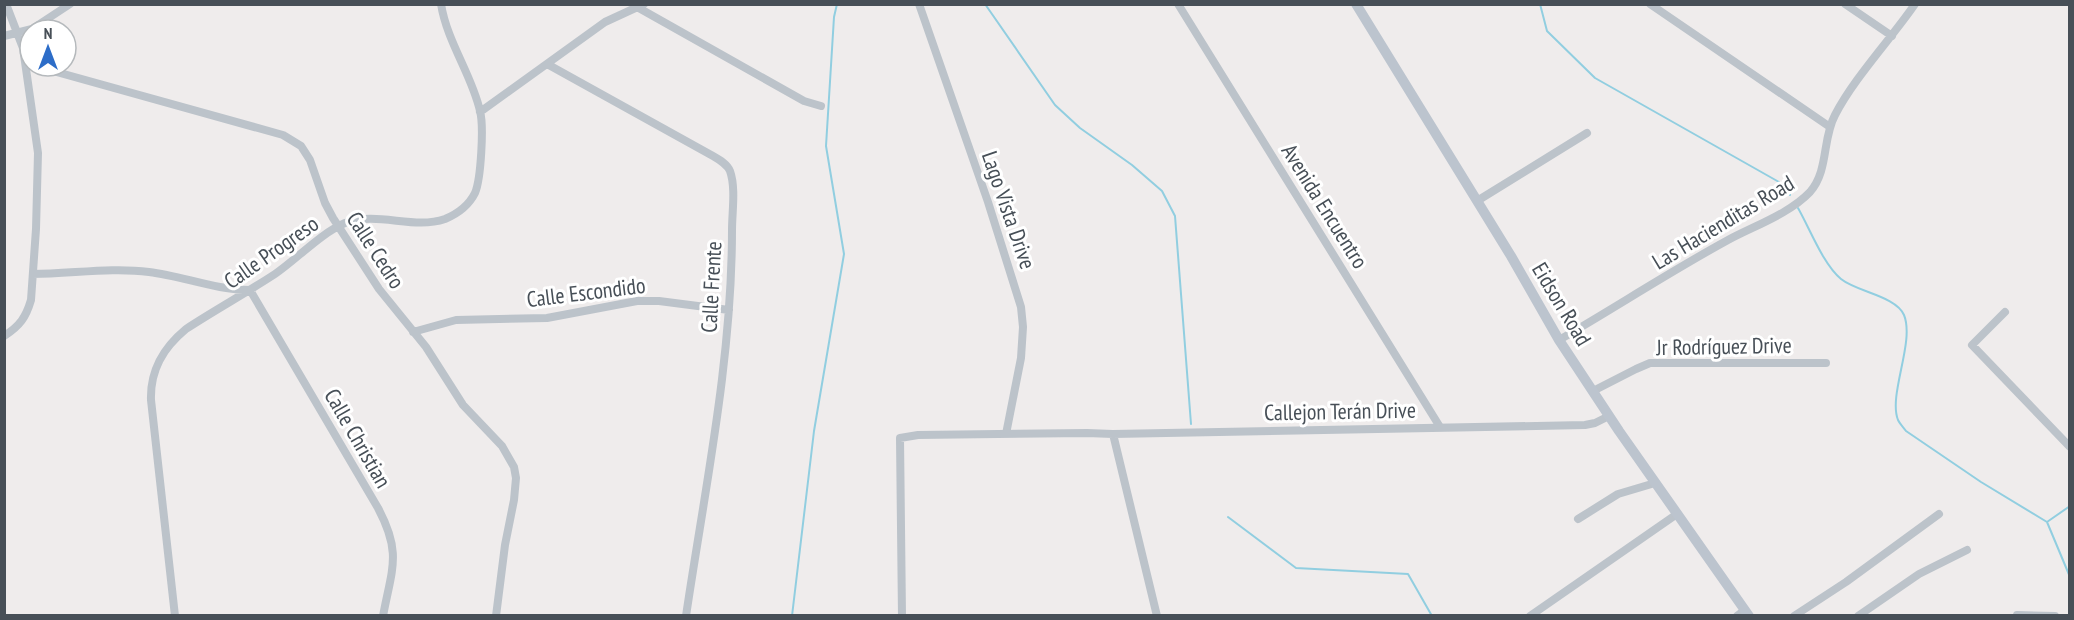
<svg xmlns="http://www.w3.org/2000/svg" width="2074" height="620" font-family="'PT Sans Narrow',sans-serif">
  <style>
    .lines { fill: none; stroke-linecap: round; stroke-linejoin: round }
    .stream { stroke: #91cee0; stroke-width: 2 }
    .street { stroke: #bcc3ca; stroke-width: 8 }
    .secondary { stroke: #bcc4ce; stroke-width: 10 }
    .labels { text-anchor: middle; stroke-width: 6; stroke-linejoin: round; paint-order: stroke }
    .street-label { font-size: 22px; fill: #474f57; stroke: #fff }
  </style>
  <rect width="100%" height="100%" fill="#efecec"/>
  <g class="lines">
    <path class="stream" d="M 985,4 L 1055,105 L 1080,128 L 1132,165 L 1162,191 L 1175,216 L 1191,424
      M 1540,4 L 1547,31 L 1595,78 L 1779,182 L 1790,195
      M 1798,208 C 1810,229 1823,264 1841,279 C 1857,292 1896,296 1904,315 C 1915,342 1888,395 1898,420 C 1900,424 1904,428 1906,431 L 1981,482 L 2047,522 L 2070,577
      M 1228,517 L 1296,568 L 1408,574 L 1432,616
      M 2047,522 L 2070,506
      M 792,616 L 814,431 L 844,254 L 826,146 L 834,17 L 837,4"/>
    <path class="street" d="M 919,4 L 988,202 L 1021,307 L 1023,327 L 1021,358 L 1006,434
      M 1178,4 L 1440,427
      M 1650,4 L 1830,127
      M 1845,4 L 1892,36
      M 637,7 L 804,101 L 821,106
      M 4,36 L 32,29 L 70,4
      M 547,64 L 713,156 C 720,160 727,164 730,171 C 736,188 732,212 732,230 C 732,360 705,488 686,616
      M 35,66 L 283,135 L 301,146 L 310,160 L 325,203 L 333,218 L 379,289 L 426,347 L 463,405 L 502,446 L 514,467 L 516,478 L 514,500 L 505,545 L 496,616
      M 480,112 L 605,22 L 644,4
      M 1477,201 L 1587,133
      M 33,274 C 71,274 111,267 149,272 C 183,276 215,290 250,290 L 378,508 C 402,553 392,568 383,616
      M 2005,312 L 1972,345 L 2070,447
      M 413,332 L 456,320 L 547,318 L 637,301 L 659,301 L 729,310
      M 4,336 C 20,326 26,317 31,300 L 36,229 L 38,153 L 23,48 L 6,4
      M 1559,340 C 1616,307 1671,271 1728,240 C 1754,226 1789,214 1810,192 C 1829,170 1822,139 1835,115 C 1854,78 1891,39 1915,4
      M 1593,391 L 1636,369 L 1650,363 L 1826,363
      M 1113,434 L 1157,616
      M 1578,519 L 1618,494 L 1655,483
      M 2017,615 L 2055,616
      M 175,616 L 151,400 C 150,370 163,348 186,329 C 215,310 246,293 275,274 C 297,259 321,233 345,223 C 378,211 413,230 445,219 C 457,214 469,205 475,193 C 481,179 484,126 480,111 C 472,75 447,42 441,4
      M 902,616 L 900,438 L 918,435 L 1087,433 L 1113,434 L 1585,425 L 1595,423 L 1609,416
      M 1530,616 L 1677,514
      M 1737,616 L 1745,610
      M 1794,616 L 1846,582 L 1939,514
      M 1858,616 L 1919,574 L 1967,550"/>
    <path class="secondary" d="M 1356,4 L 1511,256 L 1559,340 L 1619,431 L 1749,616"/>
  </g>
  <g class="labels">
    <g class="street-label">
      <text transform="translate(1325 206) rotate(58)" y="8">Avenida Encuentro</text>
      <text transform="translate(1009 210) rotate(71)" y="8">Lago Vista Drive</text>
      <text transform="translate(1723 222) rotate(-31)" y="8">Las Hacienditas Road</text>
      <text transform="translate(376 250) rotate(57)" y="8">Calle Cedro</text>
      <text transform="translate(271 252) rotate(-35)" y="8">Calle Progreso</text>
      <text transform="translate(711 287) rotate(-87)" y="8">Calle Frente</text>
      <text transform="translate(586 292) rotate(-7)" y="8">Calle Escondido</text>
      <text transform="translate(1562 304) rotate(59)" y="8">Eidson Road</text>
      <text transform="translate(1724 346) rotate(-1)" y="8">Jr Rodríguez Drive</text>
      <text transform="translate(1340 411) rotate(-1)" y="8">Callejon Terán Drive</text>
      <text transform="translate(358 438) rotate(60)" y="8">Calle Christian</text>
    </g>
  </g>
  <rect width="2074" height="620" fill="none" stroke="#474f57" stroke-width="12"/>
  <g transform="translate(48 48)"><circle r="28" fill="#ffffff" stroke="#b5b9bc" stroke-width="1.5"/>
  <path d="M0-4.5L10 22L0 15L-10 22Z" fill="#2d6dc8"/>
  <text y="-9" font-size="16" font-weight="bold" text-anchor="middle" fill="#474f57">N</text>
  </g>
</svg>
